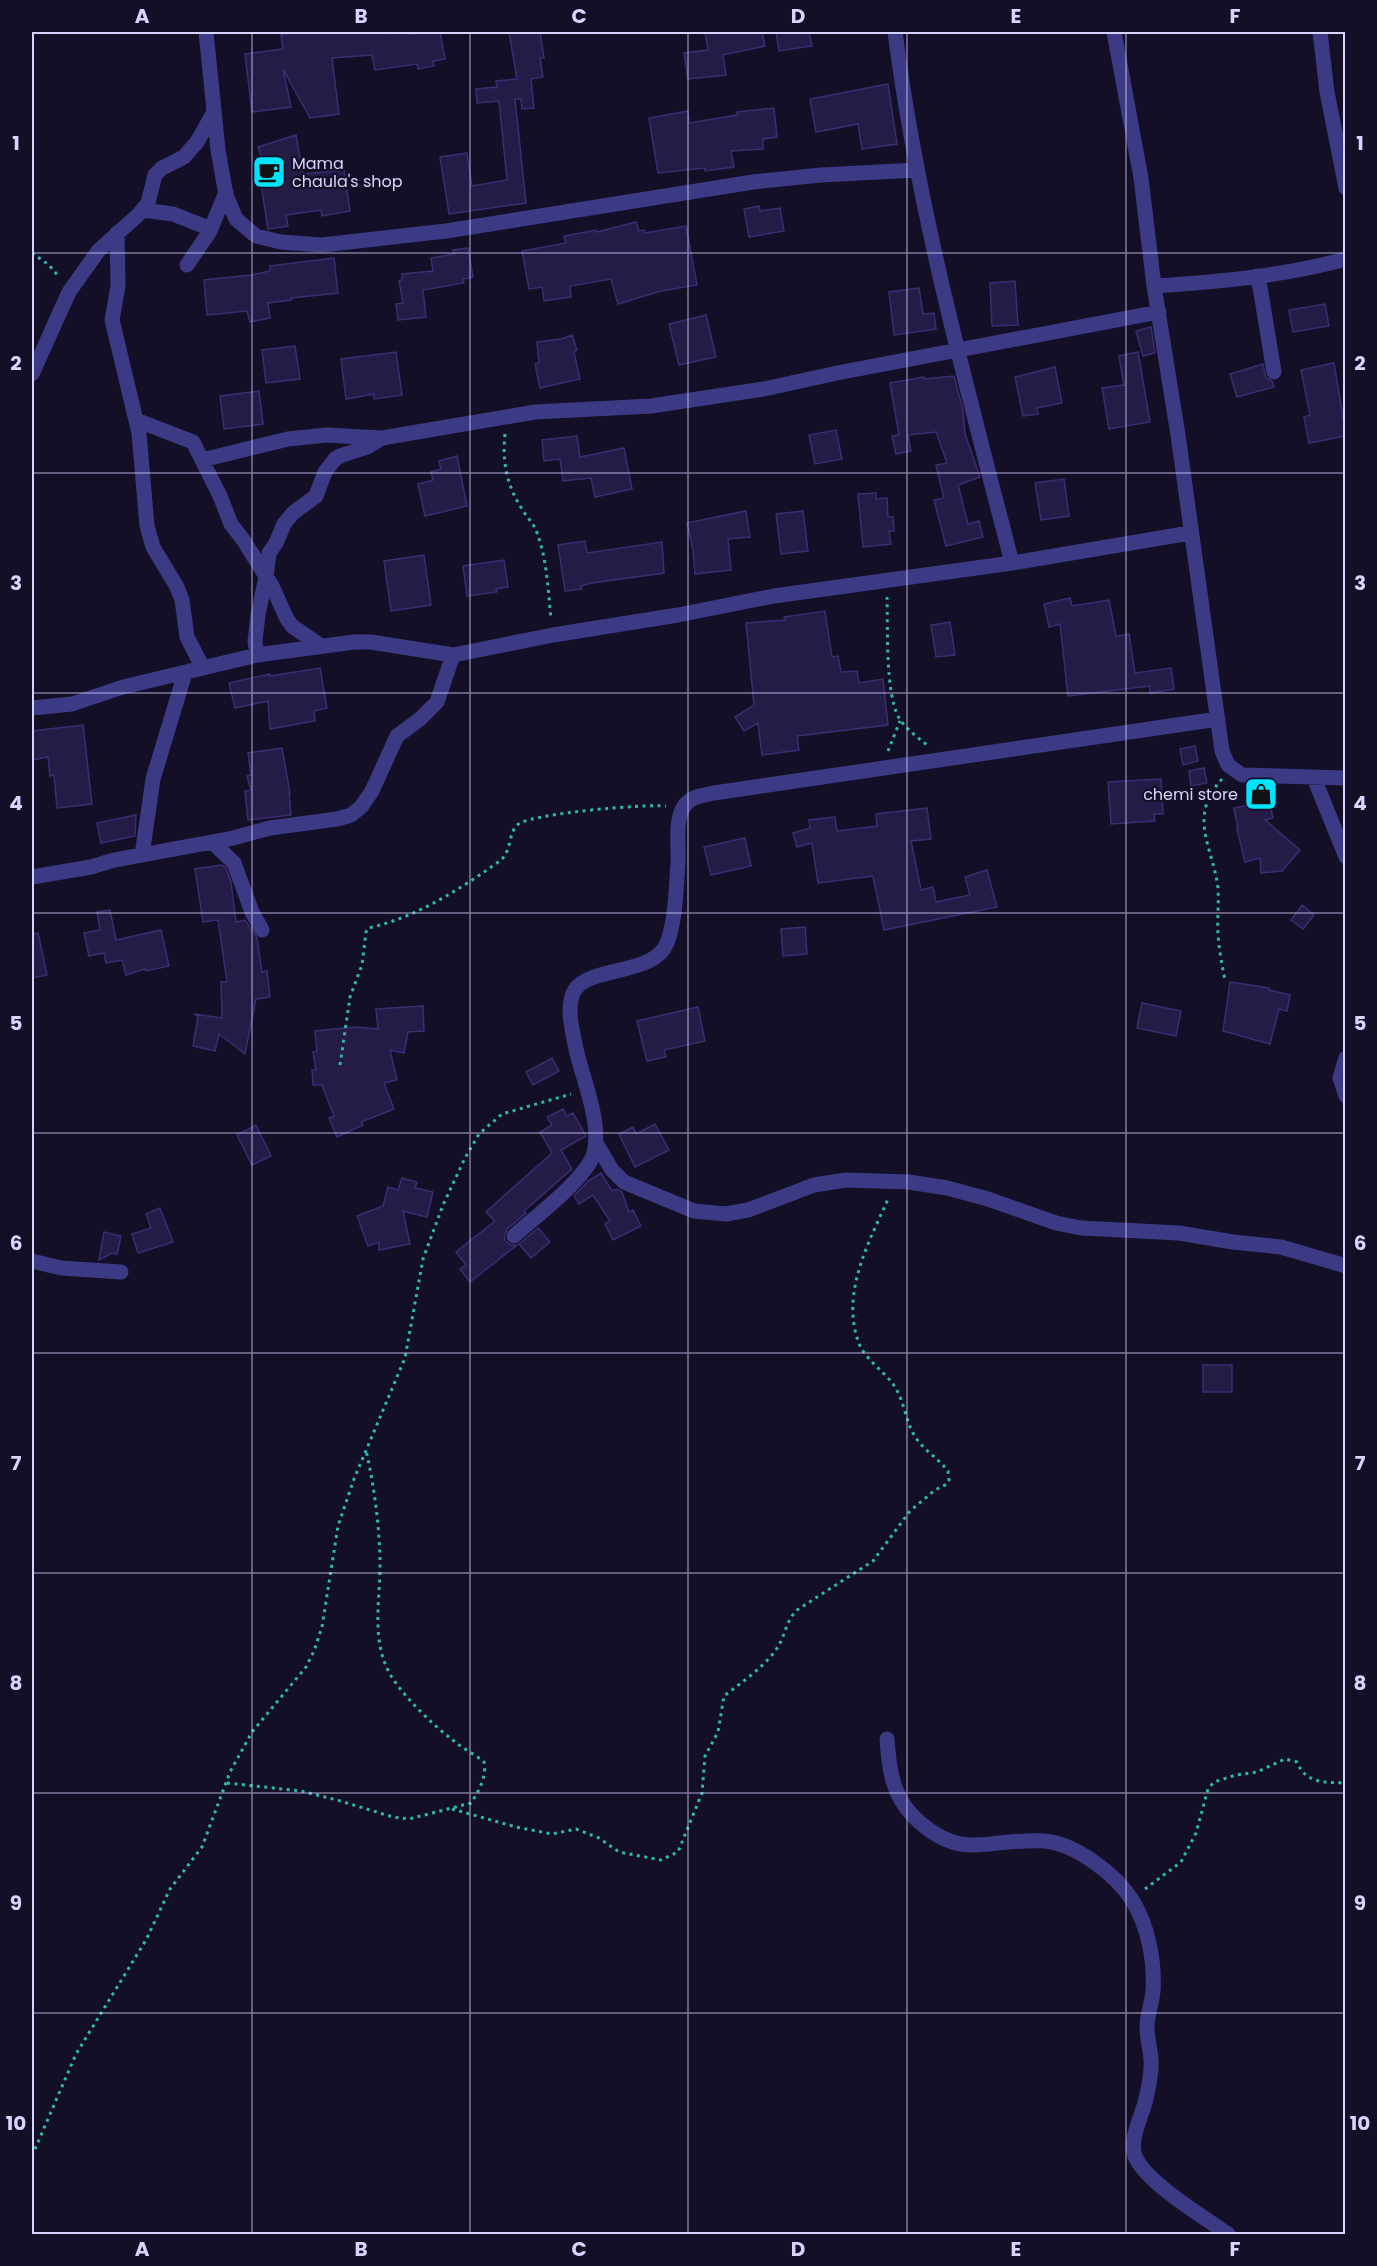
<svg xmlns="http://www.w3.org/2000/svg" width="1377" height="2266" font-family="Poppins,sans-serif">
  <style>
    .building { fill: #241b47; stroke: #3b2d73; stroke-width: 1.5 }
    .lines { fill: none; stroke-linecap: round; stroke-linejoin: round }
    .path { stroke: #2fb8b0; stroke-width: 3; stroke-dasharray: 3 4.5; stroke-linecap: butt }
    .minor { stroke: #3d3a85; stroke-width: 15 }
    .grid { fill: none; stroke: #d9d4ff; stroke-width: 1.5; stroke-opacity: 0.55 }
    .labels { text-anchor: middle; stroke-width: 4.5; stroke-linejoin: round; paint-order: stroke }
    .poi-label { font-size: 16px; fill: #d9d4ff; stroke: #130f26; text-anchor: start }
    .neatline { fill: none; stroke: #d9d4ff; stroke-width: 2 }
    .grid-label { font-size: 20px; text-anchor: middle; font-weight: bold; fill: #d9d4ff }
  </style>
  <rect width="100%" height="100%" fill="#130f26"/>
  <path class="building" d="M 299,32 L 384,32 L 384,34 L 405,32 L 408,32 L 409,34 L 440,32 L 445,59 L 433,61 L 434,66 L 418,69 L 417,64 L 375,70 L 372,55 L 332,58 L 339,114 L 310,118 L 283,69 L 291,107 L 252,112 L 245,54 L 283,49 L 281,35 Z
    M 509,32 L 540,32 L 544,58 L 540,58 L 543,77 L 531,79 L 534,108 L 522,109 L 521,99 L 515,99 L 526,203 L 449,214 L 440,157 L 467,153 L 472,186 L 507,180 L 499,101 L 477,103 L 476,89 L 497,87 L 496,81 L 517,79 Z
    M 705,32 L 762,32 L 765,46 L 723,55 L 726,75 L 688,79 L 684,53 L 708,50 Z
    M 776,32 L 809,32 L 812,46 L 779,51 Z
    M 888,84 L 897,144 L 862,149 L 858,124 L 816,132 L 810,99 Z
    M 774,108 L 777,137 L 763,139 L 763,149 L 731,151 L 734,167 L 705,171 L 705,168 L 658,173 L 649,118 L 688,111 L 689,123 L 737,115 L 737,112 Z
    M 296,135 L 303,174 L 344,170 L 350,211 L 322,216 L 321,210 L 286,215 L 288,226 L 268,229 L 258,165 L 264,164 L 258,147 Z
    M 759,206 L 760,211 L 780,208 L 784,231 L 749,237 L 744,209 Z
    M 636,222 L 639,231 L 644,230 L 645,233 L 686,226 L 697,285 L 661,291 L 618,304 L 611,279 L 570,286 L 571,297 L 544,301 L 542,287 L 529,289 L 522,251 L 566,243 L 564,236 L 596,230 L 597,232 Z
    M 468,248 L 473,277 L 463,279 L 464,283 L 423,290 L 426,317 L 398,320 L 396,304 L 403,303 L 399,281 L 402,280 L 402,274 L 433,271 L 431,258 L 454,254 L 453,250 Z
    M 334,258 L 338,293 L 291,298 L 291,300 L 268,303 L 270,318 L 250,322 L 247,311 L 207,315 L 204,280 L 251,275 L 270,271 L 270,266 Z
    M 1015,281 L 1018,325 L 992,326 L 990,283 Z
    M 919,288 L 923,314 L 934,313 L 936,329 L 894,335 L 889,292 Z
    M 1325,304 L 1329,326 L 1293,332 L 1289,310 Z
    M 706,315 L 716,357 L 679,365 L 669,324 Z
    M 1151,327 L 1155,353 L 1143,356 L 1136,331 Z
    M 572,335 L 577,350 L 574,352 L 580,379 L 540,388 L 535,364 L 539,363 L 537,342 L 561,339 Z
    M 295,346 L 300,379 L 266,383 L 262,350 Z
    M 396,352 L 402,395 L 374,399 L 374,394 L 346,399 L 341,359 Z
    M 1138,352 L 1150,422 L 1109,429 L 1102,388 L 1124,385 L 1119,356 Z
    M 1334,363 L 1346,436 L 1309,443 L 1304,417 L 1310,415 L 1301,370 Z
    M 1263,364 L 1266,378 L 1272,381 L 1274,387 L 1237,397 L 1230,374 Z
    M 1055,367 L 1062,403 L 1037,408 L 1038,414 L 1023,416 L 1015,377 Z
    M 954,376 L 963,410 L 965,434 L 980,477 L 958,485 L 968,524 L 979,521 L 983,537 L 946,546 L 934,500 L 944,498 L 936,465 L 947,463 L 936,432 L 908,435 L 911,451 L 896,454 L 892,436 L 899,435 L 890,383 L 924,377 L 924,379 Z
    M 259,391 L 263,424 L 224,429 L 220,396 Z
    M 836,430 L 842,459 L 815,464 L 809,435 Z
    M 577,436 L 580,457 L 624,448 L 632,489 L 595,497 L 591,478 L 563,481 L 560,459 L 544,461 L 542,440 Z
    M 457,456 L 467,506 L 425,516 L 418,484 L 433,480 L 431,472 L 441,469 L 439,461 Z
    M 1064,479 L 1069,516 L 1041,520 L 1035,483 Z
    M 876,493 L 876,499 L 887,498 L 888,517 L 893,517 L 894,531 L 889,531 L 891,544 L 863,547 L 858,494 Z
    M 746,511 L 750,537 L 728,539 L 731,570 L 695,574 L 693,549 L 687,523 Z
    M 803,511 L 808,551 L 781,554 L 776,514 Z
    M 585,541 L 587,553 L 662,542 L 664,573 L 592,583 L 581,586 L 582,589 L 565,591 L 558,545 Z
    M 424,555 L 431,605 L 391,611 L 384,561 Z
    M 504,560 L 508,587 L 496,589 L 497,592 L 467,596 L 463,566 Z
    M 1070,598 L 1072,606 L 1109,600 L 1116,636 L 1129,634 L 1135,673 L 1171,668 L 1174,689 L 1150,693 L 1150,686 L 1068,696 L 1060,624 L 1049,627 L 1044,604 Z
    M 825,611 L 832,657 L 838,656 L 841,672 L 857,671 L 859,683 L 883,679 L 888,725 L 797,736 L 799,750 L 762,755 L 758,723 L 744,731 L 735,717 L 754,705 L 746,623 L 785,620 L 784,617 Z
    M 950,622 L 955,655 L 936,657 L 931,625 Z
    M 320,668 L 327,708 L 314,711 L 315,721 L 270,729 L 268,701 L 235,708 L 229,683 L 270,674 L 270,676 Z
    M 83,725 L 92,804 L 57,808 L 54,775 L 50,776 L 48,757 L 32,760 L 32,731 Z
    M 1195,746 L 1198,761 L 1183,765 L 1180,749 Z
    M 282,748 L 290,793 L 289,793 L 291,815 L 248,820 L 245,791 L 251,790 L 247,776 L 251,775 L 248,753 Z
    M 1204,768 L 1207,783 L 1191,786 L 1189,771 Z
    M 1161,779 L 1163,814 L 1154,814 L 1155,821 L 1111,824 L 1108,782 Z
    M 1269,801 L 1273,818 L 1265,820 L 1300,850 L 1282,871 L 1261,873 L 1260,858 L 1245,862 L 1237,829 L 1238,829 L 1234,808 Z
    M 927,808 L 931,839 L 911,841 L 921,890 L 933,887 L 936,902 L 970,895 L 965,877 L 987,870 L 997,907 L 884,930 L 873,876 L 818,883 L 812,843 L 797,847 L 793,833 L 810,828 L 809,820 L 835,817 L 837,831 L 877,826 L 876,814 Z
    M 136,815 L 135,836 L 101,843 L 97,823 Z
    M 745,838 L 751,866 L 711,875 L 704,847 Z
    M 222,865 L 226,868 L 231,882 L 236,922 L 245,920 L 257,938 L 262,972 L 267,971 L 270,997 L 256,999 L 245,1054 L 219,1034 L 215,1051 L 193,1046 L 198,1017 L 194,1014 L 222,1018 L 221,982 L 227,982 L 218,920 L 203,922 L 195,869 Z
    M 1302,905 L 1314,915 L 1303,929 L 1291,920 Z
    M 110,910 L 116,940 L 161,930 L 169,966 L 146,971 L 145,969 L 126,975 L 122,960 L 106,963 L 104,953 L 89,956 L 84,933 L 100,930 L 97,912 Z
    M 805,927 L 807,954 L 783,956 L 781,929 Z
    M 38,933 L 47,975 L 32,978 L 32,934 Z
    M 1230,982 L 1269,988 L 1269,990 L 1290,995 L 1287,1011 L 1279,1009 L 1270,1044 L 1223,1031 Z
    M 1142,1003 L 1181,1011 L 1176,1036 L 1137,1028 Z
    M 423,1006 L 424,1031 L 408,1032 L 404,1053 L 390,1050 L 397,1080 L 384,1083 L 394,1109 L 361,1122 L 363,1125 L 337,1137 L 329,1118 L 334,1116 L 322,1085 L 313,1085 L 312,1070 L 316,1070 L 313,1052 L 317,1051 L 315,1031 L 355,1027 L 378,1029 L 376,1009 Z
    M 698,1007 L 705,1041 L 664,1050 L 666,1057 L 647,1061 L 637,1021 Z
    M 552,1058 L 559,1071 L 533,1085 L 526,1072 Z
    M 563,1109 L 567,1116 L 573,1113 L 586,1136 L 561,1150 L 572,1169 L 524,1211 L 526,1213 L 507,1229 L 504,1237 L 506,1242 L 511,1245 L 517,1245 L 470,1282 L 460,1269 L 466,1265 L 456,1252 L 495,1221 L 486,1212 L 552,1153 L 540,1132 L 552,1125 L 547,1117 Z
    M 655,1124 L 669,1150 L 635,1167 L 619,1134 L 633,1127 L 636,1134 Z
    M 256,1125 L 271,1156 L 252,1165 L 237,1135 Z
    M 601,1173 L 612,1191 L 617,1189 L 622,1192 L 629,1212 L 633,1210 L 641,1226 L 613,1240 L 605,1224 L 610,1221 L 593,1195 L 579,1204 L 574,1196 L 588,1181 Z
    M 402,1178 L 417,1182 L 415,1188 L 433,1192 L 427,1217 L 403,1211 L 410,1244 L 379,1250 L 379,1242 L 368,1246 L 357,1216 L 383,1206 L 388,1187 L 398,1190 Z
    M 160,1208 L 173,1242 L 138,1253 L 132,1234 L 151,1228 L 146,1214 Z
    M 538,1228 L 550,1242 L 531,1258 L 519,1244 Z
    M 104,1232 L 121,1236 L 117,1254 L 112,1253 L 99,1260 Z
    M 1203,1365 L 1232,1365 L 1232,1392 L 1203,1392 Z"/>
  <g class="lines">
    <path class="path" d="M 32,253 L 49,265 L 59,277
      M 505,434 C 502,462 507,486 522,509 C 526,516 532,522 535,528 C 547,555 548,590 551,619
      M 887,597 C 888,628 885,693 899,718 C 906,729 917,737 927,745
      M 888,751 L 900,721
      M 1222,779 C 1187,817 1213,847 1218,888 C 1219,904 1217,919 1218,934 C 1219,950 1222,965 1225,980
      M 340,1065 L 350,997 L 362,965 L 366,932 L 368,928 C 411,919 452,894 487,870 C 492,866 498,863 502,859 C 512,849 508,830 520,823 C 540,813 642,804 666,806
      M 227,1783 L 301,1791 L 337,1800 L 393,1817 L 409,1819 L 471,1803 C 479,1791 487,1776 484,1762 C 475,1754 463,1749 454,1741 C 433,1725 408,1701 393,1679 C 369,1642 381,1600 380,1559 C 379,1522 374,1485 366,1450
      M 452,1809 L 516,1827 L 552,1834 L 576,1829 L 599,1838 L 619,1852 L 661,1860 L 678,1852 L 702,1793 L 705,1756 L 718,1732 L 724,1696 C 741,1683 771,1662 780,1643 C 786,1631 787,1620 797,1610 L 873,1561 L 910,1511 L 935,1490 L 947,1484 L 949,1480 L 948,1471 C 938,1458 923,1450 914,1435 C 905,1419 904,1399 893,1384 C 883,1371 867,1360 860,1346 C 839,1295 869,1242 889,1197
      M 1145,1889 L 1181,1862 L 1196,1833 L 1208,1789 L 1214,1782 L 1236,1775 L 1257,1772 L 1285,1759 L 1297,1762 C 1306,1784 1324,1782 1346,1783
      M 32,2156 L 76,2054 L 146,1940 L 170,1889 L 202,1847 L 230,1772 L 252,1732 L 306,1667 L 314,1651 L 322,1627 L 338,1526 L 354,1479 L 405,1358 L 423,1259 L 443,1205 L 465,1158 L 479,1134 L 502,1114 L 571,1094"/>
    <path class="minor" d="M 206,32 L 218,150 L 226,195 L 236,219 L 256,236 L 281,242 L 322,245 L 446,231 L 753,182 L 821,175 L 917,170
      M 895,32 C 918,212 967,387 1012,563
      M 1114,32 L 1141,178 L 1154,286 L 1178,435 L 1222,751 L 1228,765 L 1242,775 L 1346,778
      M 1320,32 L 1327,92 L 1346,188
      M 143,210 L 173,214 L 211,229
      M 117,233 L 118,286 L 112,320 L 139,433 L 147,526 L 153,547 L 177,587 L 182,600 L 187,637 L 203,668
      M 187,265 L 210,231 L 226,192
      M 1256,276 L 1260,287 L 1274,372
      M 1154,286 C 1218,282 1283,276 1346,259
      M 32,374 L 69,292 L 99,250 L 138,215 L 148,203 L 155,175 L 162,168 L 184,157 L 197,142 L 214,112
      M 136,420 L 193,442 L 220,496 L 231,524 L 244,541 L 272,586 L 287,619 L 292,626 L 321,646
      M 202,460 L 288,439 L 327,435 L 382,438 L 535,412 L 651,406 L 764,389 L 837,373 L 1159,312
      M 257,655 L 255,641 L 258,615 L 266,577 L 269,553 L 276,543 L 284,524 L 293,513 L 316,496 L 325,472 L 335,459 L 340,456 L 367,447 L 382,438
      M 32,708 L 72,704 L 123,687 L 257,655 L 354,642 L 371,642 L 453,655 L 553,635 L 678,615 L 774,596 L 1012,563 L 1190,533
      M 1314,778 L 1346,857
      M 212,842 L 234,863 L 252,912 L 262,930
      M 142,855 L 153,779 L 185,673
      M 32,877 L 91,867 L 114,860 L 233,838 L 270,828 L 337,819 L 351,815 L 361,807 L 372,791 L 397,736 L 420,719 L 437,702 L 453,655
      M 1346,1058 L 1340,1078 L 1346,1096
      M 596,1143 L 612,1170 L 624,1182 L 694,1211 L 726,1214 L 748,1210 L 814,1185 L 846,1180 L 909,1182 L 947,1188 L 988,1199 L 1056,1223 L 1081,1228 L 1179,1233 L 1233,1242 L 1281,1247 L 1346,1266
      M 514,1236 C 535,1217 583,1181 593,1156 C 597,1146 596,1134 595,1124 C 592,1099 582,1075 576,1049 C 573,1033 567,1013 572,996 C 581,964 653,978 667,943 C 676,919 676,888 678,863 C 679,845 674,819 685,805 C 692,796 704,795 714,793 L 1218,719
      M 32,1261 L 61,1268 L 121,1272
      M 887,1739 C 888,1754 889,1769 894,1784 C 904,1816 941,1847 976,1845 C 998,1844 1021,1839 1044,1841 C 1074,1843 1116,1874 1132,1900 C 1148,1925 1155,1962 1153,1991 C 1152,2003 1147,2015 1147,2027 C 1147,2038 1150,2048 1151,2059 C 1152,2072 1149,2086 1146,2099 C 1142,2116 1129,2139 1135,2156 C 1145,2182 1205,2218 1228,2234"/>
  </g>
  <path class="grid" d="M 252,32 L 252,2234M 470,32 L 470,2234M 688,32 L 688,2234M 907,32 L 907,2234M 1126,32 L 1126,2234M 32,253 L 1346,253M 32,473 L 1346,473M 32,693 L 1346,693M 32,913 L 1346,913M 32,1133 L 1346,1133M 32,1353 L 1346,1353M 32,1573 L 1346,1573M 32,1793 L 1346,1793M 32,2013 L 1346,2013"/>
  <defs>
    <g id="cafe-square" transform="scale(1.725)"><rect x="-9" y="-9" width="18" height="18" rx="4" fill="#00e5ff" stroke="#130f26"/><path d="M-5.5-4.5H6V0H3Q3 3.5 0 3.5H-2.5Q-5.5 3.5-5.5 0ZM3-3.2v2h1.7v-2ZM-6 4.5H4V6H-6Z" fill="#111"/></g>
    <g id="shop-square" transform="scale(1.725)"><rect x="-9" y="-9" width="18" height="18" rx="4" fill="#00e5ff" stroke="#130f26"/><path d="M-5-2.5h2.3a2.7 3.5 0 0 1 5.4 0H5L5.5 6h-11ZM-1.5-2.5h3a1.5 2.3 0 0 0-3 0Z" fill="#111"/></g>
  </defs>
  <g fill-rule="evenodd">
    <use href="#cafe-square" x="269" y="172"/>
    <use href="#shop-square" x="1261" y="794"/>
  </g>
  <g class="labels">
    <g class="poi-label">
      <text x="292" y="169">Mama<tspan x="292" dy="18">chaula's shop</tspan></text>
      <text x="1238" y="800" text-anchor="end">chemi store</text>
    </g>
  </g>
  <rect width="1377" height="2266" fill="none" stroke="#130f26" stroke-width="66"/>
  <rect x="33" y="33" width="1311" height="2200" class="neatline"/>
  <g class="grid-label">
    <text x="142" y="23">A</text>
    <text x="361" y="23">B</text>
    <text x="579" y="23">C</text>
    <text x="798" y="23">D</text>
    <text x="1016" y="23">E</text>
    <text x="1235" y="23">F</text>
    <text x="16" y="150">1</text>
    <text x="1360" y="150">1</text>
    <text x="16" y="370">2</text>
    <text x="1360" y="370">2</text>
    <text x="16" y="590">3</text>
    <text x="1360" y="590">3</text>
    <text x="16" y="810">4</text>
    <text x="1360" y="810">4</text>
    <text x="16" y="1030">5</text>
    <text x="1360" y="1030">5</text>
    <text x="16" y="1250">6</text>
    <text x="1360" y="1250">6</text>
    <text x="16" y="1470">7</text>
    <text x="1360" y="1470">7</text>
    <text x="16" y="1690">8</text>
    <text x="1360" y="1690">8</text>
    <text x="16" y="1910">9</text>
    <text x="1360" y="1910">9</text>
    <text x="16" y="2130">10</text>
    <text x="1360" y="2130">10</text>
    <text x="142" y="2256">A</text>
    <text x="361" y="2256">B</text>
    <text x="579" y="2256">C</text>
    <text x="798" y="2256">D</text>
    <text x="1016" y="2256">E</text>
    <text x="1235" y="2256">F</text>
  </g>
</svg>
